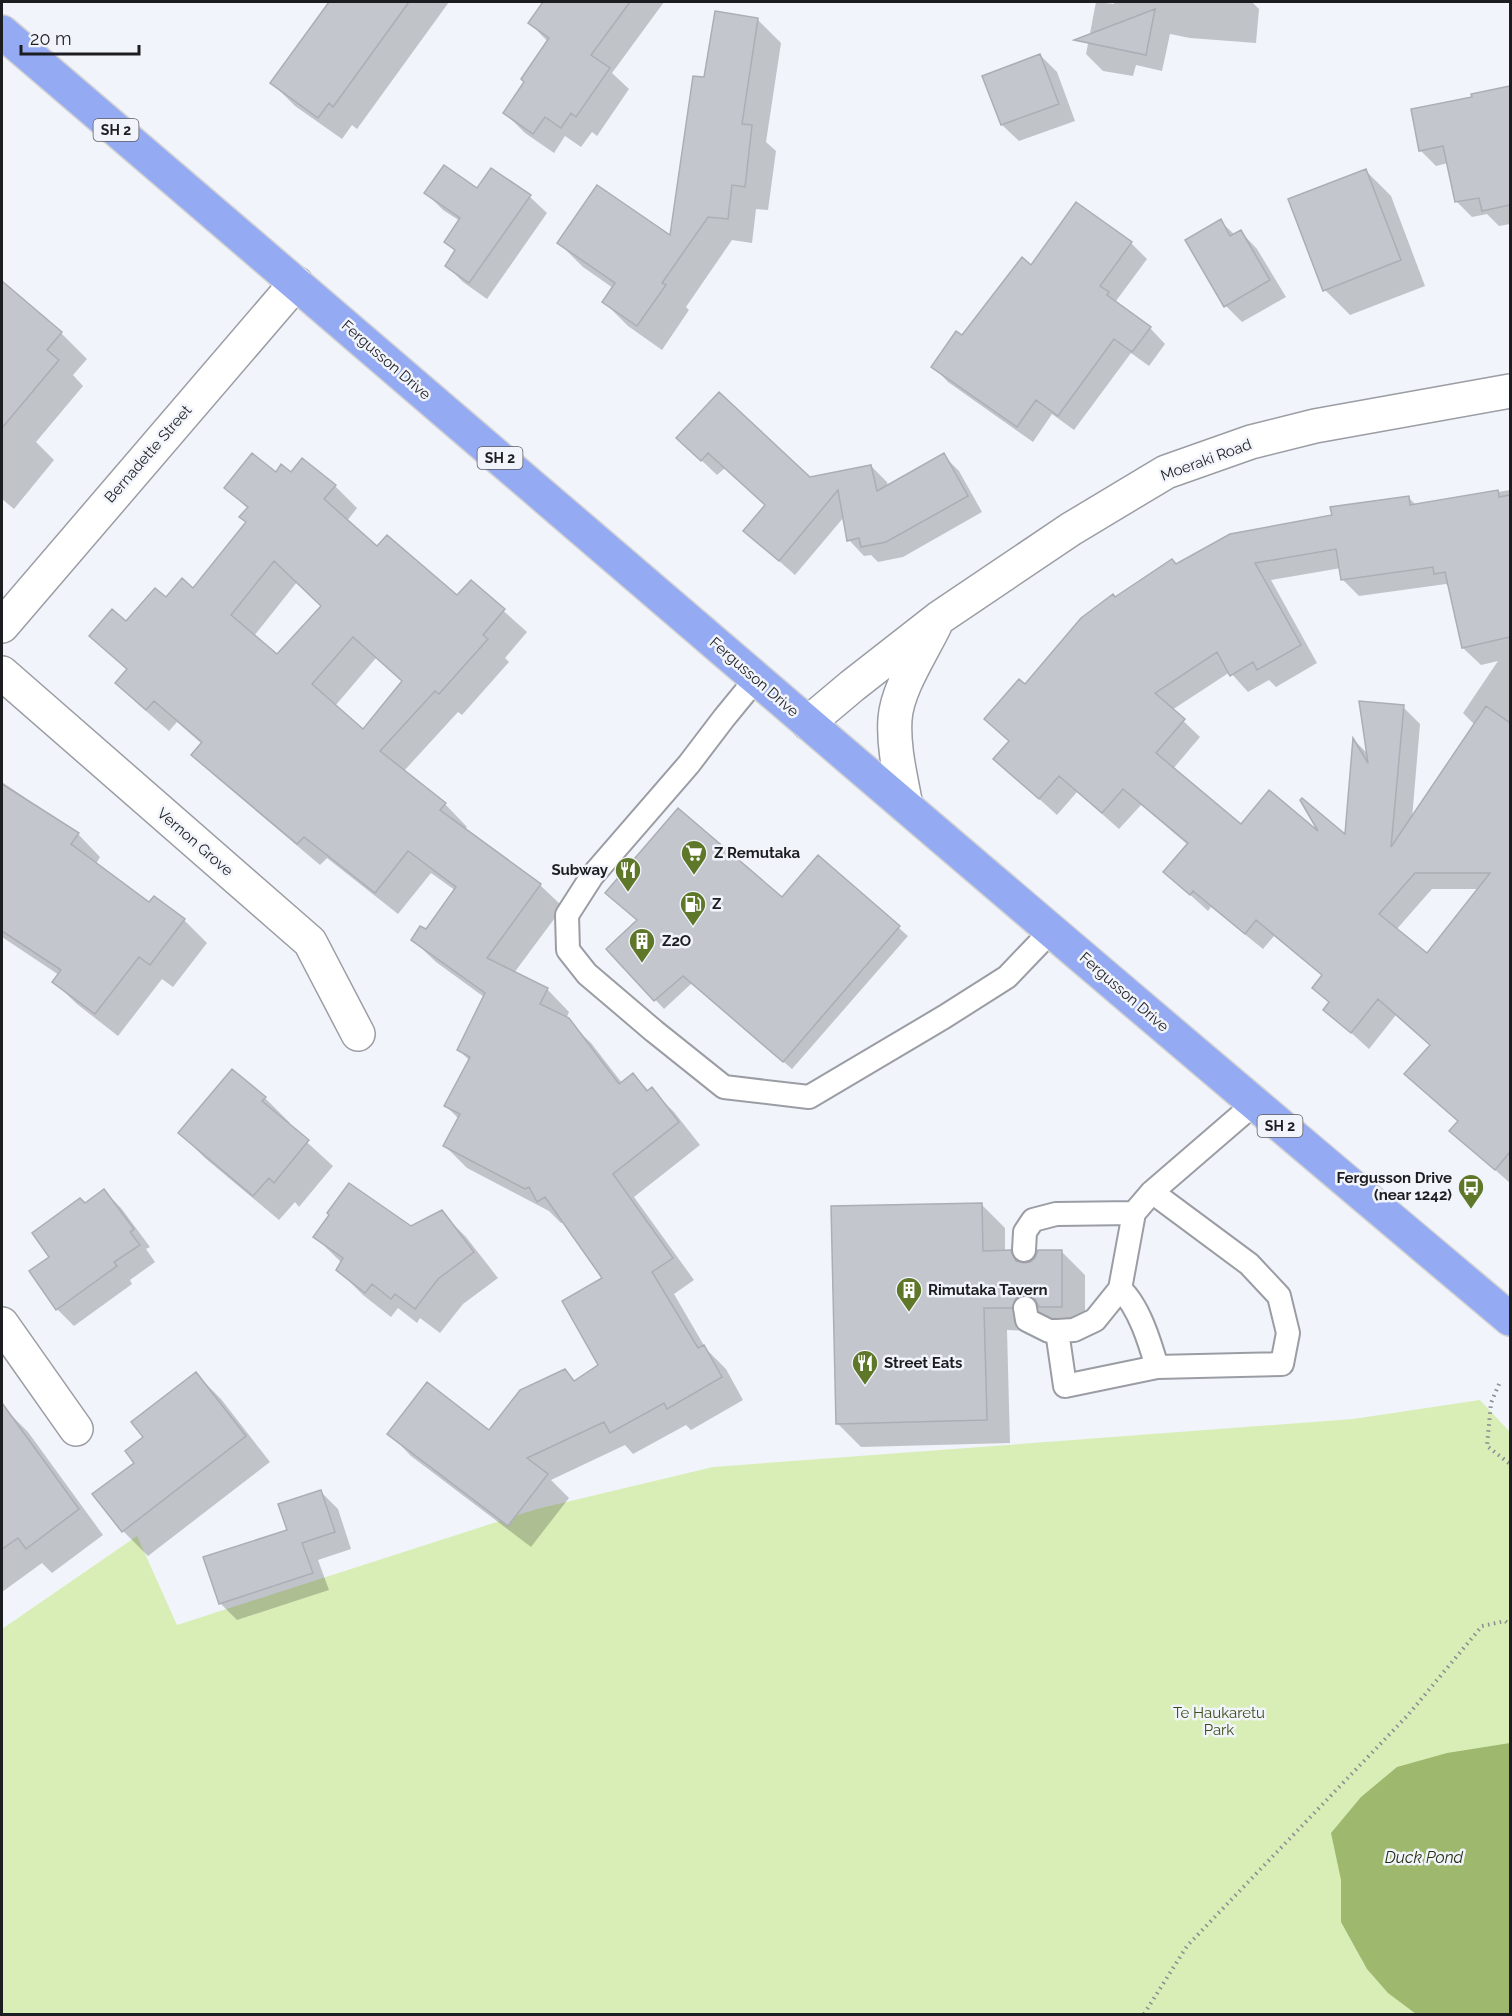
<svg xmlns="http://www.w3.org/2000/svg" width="1512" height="2016" font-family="Raleway,sans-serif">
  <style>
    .green { fill: #d9eeb7 }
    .water { fill: #9eb86d }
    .shadow { fill: #0003; fill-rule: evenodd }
    .building { fill: #c4c6ce; stroke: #acaeb5; stroke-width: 1.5; fill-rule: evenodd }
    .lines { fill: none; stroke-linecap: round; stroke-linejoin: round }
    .service-casing { stroke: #9b9da4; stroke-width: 26 }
    .minor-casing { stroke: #9b9da4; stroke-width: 36 }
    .trunk-casing { stroke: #d2d2d2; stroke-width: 36 }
    .path { stroke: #8a8c91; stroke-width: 4; stroke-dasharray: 1.5 4.5; stroke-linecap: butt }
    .service { stroke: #fff; stroke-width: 22 }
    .minor { stroke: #fff; stroke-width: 33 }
    .trunk { stroke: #94abf3; stroke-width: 33 }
    .labels { text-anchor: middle; stroke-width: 5; stroke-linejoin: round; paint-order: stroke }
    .shield { fill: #f1f4fb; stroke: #5c5e62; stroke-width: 1.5 }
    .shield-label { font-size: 14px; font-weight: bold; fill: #1c1d20 }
    .street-label { font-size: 15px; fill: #1c1d20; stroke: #f1f4fb }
    .poi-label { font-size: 15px; font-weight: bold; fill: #1c1d20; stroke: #f1f4fb; text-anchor: start }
    .park-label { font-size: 15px; fill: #3c4d16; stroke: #f1f4fb }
    .water-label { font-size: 16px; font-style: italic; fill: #252f0f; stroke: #f1f4fb }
  </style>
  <rect width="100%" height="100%" fill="#f1f4fb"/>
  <path class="green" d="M 1480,1400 L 1510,1432 L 1510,2014 L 2,2014 L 2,1629 L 137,1536 L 177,1625 L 537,1509 L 713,1467 L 1353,1419 Z"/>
  <path class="water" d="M 1510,1743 L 1510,2014 L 1416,2014 L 1388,1993 L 1367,1969 L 1341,1922 L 1341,1880 L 1331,1833 L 1361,1797 L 1397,1767 L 1447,1753 Z"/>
  <path class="shadow" d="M 331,2 L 449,2 L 357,129 L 352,125 L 342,139 L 295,106 L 272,83 Z
    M 545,2 L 664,2 L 612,73 L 629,89 L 597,136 L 592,132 L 581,147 L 565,136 L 554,153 L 525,133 L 505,113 L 526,82 L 548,42 L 530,23 Z
    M 1096,2 L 1114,4 L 1114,2 L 1252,2 L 1259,9 L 1256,43 L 1190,38 L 1170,34 L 1162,71 L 1136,65 L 1133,76 L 1103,71 L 1086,54 Z
    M 757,19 L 781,43 L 766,142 L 776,151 L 768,210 L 756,209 L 752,243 L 732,240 L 686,307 L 689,310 L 662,350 L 628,326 L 604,302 L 613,288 L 583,267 L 559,243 L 671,237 L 705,79 Z
    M 1040,55 L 1057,72 L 1075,121 L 1019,141 L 1002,125 L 984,77 Z
    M 1500,89 L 1510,100 L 1510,224 L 1499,226 L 1487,214 L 1472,217 L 1456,201 L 1448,163 L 1436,166 L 1420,150 L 1474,99 Z
    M 491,170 L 530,197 L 547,213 L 487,299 L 463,282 L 447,266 L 456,252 L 446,242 L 460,221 L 443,210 L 426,193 L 478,190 Z
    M 1366,171 L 1391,196 L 1425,286 L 1350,315 L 1325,290 Z
    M 1220,221 L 1235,235 L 1241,232 L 1257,249 L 1286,297 L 1242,322 L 1226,306 Z
    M 1131,243 L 1147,259 L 1116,301 L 1150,328 L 1165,344 L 1149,366 L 1131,353 L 1074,430 L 1052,414 L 1033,442 L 948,382 L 933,366 L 1031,268 Z
    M 14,294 L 61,333 L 87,359 L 73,375 L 83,386 L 36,442 L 54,460 L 14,509 L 2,499 L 2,309 Z
    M 678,438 L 809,479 L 871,466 L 887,482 L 888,487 L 943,455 L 959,471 L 982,512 L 903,557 L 878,562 L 871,555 L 864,556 L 849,540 L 844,517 L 795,575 L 745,531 L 766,505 L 725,468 L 717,475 Z
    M 276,474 L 291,474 L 335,486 L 357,508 L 347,521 L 377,548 L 457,597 L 471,582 L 527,632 L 505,658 L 509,662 L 462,715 L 458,712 L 403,772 L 445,804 L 467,827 L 464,830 L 540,885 L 563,907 L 514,973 L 547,989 L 569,1012 L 566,1019 L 591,1043 L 622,1083 L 633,1075 L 649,1091 L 651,1089 L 674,1112 L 700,1145 L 634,1197 L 694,1280 L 674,1294 L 706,1349 L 726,1369 L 743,1400 L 691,1430 L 686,1425 L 633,1454 L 625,1445 L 551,1480 L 569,1498 L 531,1547 L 411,1456 L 389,1433 L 490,1432 L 564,1371 L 575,1382 L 600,1366 L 604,1278 L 564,1221 L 561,1223 L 549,1211 L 467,1168 L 445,1146 L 459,1119 L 446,1106 L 470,1061 L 459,1050 L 484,997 L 436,962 L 413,940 L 427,930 L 456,891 L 431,873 L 398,914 L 327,858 L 320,865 L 216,777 L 193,755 L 202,744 L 177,722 L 169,731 L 139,705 L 117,683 L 127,670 L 91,636 L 127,623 L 166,599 L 193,590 L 247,522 L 248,509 L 226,487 ZM 297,582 L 322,606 L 278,656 L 254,636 ZM 376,658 L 403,682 L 364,731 L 335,706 Z
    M 1510,490 L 1510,1183 L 1451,1131 L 1459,1122 L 1423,1091 L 1431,1046 L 1396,1015 L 1369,1049 L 1325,1009 L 1330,1003 L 1314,987 L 1323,976 L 1274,936 L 1263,949 L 1211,907 L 1208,911 L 1165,872 L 1188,845 L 1141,805 L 1119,829 L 1077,792 L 1057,815 L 995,759 L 1010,742 L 986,719 L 1025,687 L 1116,599 L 1177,566 L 1333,517 L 1408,497 L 1416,505 ZM 1341,568 L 1342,579 L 1359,596 L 1446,584 L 1450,588 L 1463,648 L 1481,665 L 1498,661 L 1463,713 L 1475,725 L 1412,819 L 1420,724 L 1403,707 L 1368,754 L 1355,741 L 1346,837 L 1322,837 L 1241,826 L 1173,769 L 1200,737 L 1172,710 L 1230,672 L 1248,692 L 1269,680 L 1276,687 L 1317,663 L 1271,580 ZM 1432,889 L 1479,889 L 1428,955 L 1396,930 Z
    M 2,782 L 24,797 L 33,805 L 78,834 L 100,857 L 96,864 L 149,904 L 184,920 L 207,943 L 173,987 L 162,979 L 118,1036 L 77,1004 L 54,982 L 59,975 L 2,937 Z
    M 819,857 L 908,936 L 792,1069 L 692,983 L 664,1009 L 608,949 L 638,921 L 782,899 Z
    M 265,1098 L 290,1123 L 288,1125 L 333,1166 L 299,1207 L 295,1202 L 279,1220 L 205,1158 L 180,1133 Z
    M 104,1191 L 121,1208 L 150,1247 L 146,1249 L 155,1262 L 130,1280 L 132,1284 L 74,1326 L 57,1309 L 51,1258 L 85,1205 Z
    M 981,1204 L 1005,1228 L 1005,1252 L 1010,1252 L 1023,1265 L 1061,1251 L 1085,1275 L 1085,1330 L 1064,1330 L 1051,1318 L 1048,1318 L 1039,1321 L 1035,1331 L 1007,1330 L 1010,1443 L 861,1447 L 837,1423 Z
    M 441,1212 L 466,1237 L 498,1278 L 463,1304 L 440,1333 L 420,1318 L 417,1323 L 398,1308 L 391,1317 L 363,1295 L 338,1270 L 342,1263 L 315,1237 L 411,1228 Z
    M 196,1374 L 221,1399 L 270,1462 L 148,1556 L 123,1531 L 136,1463 L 145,1437 Z
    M 3,1407 L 28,1432 L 103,1535 L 52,1573 L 42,1563 L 2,1592 Z
    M 321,1492 L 338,1509 L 351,1549 L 318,1560 L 329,1590 L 237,1620 L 220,1603 L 288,1531 Z"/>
  <path class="building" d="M 329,2 L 409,2 L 333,107 L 329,103 L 318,118 L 270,83 Z
    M 543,2 L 630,2 L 591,55 L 610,68 L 576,117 L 571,113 L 561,128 L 545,117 L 533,134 L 503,113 L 524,82 L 521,79 L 549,38 L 528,23 Z
    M 1155,9 L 1146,55 L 1074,40 Z
    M 715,11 L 758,18 L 742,124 L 752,125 L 745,187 L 732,185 L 728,219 L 708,217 L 662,283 L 666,285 L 637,326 L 602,302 L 615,283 L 557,243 L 597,185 L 670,235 L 693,76 L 704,77 Z
    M 1040,54 L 1059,104 L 1001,125 L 982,76 Z
    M 1510,86 L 1510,205 L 1482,211 L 1479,198 L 1455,202 L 1443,146 L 1419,151 L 1411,109 L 1472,97 L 1471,94 Z
    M 444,165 L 477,188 L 491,168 L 531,195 L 469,283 L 445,266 L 455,250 L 444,242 L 460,218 L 424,193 Z
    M 1366,169 L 1401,260 L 1323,291 L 1288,199 Z
    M 1076,202 L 1132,242 L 1100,286 L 1109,292 L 1107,295 L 1151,327 L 1132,352 L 1114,339 L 1058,416 L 1036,400 L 1017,427 L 931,367 L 956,331 L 962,335 L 1022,257 L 1031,265 Z
    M 1221,219 L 1230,236 L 1241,230 L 1270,280 L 1224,307 L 1185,240 Z
    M 2,281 L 62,332 L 47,350 L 59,360 L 2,428 Z
    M 719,392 L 810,477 L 871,465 L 877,491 L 944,453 L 968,496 L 886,542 L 861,547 L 859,538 L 847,541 L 838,490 L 779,561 L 743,531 L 765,505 L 708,453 L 701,461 L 676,438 Z
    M 252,453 L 276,472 L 281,464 L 291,472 L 302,458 L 336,485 L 324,499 L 377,546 L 387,535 L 457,595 L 471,580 L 505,609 L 483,635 L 488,639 L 439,694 L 435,691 L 380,751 L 446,803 L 440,810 L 541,884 L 487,958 L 548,988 L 540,1004 L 569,1018 L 619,1084 L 633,1073 L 647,1091 L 652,1087 L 679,1122 L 613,1174 L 673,1258 L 652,1272 L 698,1348 L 704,1345 L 722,1377 L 667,1409 L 664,1403 L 610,1433 L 604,1422 L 527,1458 L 548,1474 L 508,1526 L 387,1434 L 427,1382 L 489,1430 L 520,1390 L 565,1369 L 574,1381 L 598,1365 L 562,1301 L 602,1278 L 545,1197 L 537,1202 L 529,1187 L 525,1189 L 443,1146 L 460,1114 L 444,1106 L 470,1057 L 457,1050 L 485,993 L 411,940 L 420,926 L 426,929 L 456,887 L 408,851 L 375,893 L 304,837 L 297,844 L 191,755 L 202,742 L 154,701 L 146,710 L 115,683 L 127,669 L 89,636 L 112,609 L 126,621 L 155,588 L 166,597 L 182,578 L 193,588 L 246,522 L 239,517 L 248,507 L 224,488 ZM 274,561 L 321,606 L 277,654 L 231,615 ZM 353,637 L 402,681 L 363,729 L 312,684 Z
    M 1498,490 L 1499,497 L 1510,495 L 1510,637 L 1462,648 L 1445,572 L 1434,574 L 1433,567 L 1341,580 L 1336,549 L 1255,563 L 1301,645 L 1257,670 L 1253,662 L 1230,676 L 1217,652 L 1155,693 L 1185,719 L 1156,753 L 1241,824 L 1269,790 L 1318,831 L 1300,800 L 1302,798 L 1345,834 L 1353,738 L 1368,763 L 1359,701 L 1404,705 L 1391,847 L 1486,706 L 1510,723 L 1510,1152 L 1495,1170 L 1449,1131 L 1458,1121 L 1404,1074 L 1430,1045 L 1378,999 L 1351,1033 L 1323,1010 L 1329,1002 L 1312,988 L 1322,975 L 1256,920 L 1245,934 L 1193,891 L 1190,895 L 1163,872 L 1188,843 L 1123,789 L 1102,813 L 1059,776 L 1039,799 L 993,759 L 1009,741 L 984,719 L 1019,679 L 1025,684 L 1081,618 L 1113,594 L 1115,597 L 1172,559 L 1176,564 L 1230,534 L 1332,515 L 1330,507 L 1409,496 L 1410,505 ZM 1415,873 L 1490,873 L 1427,953 L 1379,914 Z
    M 2,784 L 79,833 L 71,844 L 149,902 L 154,896 L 185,919 L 150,965 L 139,957 L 95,1014 L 52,982 L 61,970 L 2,931 Z
    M 678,808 L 782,897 L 818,855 L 900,926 L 783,1062 L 683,976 L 654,1001 L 606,949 L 637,920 L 605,893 Z
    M 232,1069 L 266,1097 L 262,1101 L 309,1140 L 274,1183 L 269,1178 L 253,1196 L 178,1133 Z
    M 349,1183 L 411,1226 L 442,1210 L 474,1252 L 438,1279 L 415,1309 L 395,1294 L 391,1299 L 372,1284 L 365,1293 L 336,1270 L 343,1258 L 313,1237 L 329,1215 L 327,1213 Z
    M 104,1189 L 134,1229 L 130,1232 L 140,1245 L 114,1262 L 117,1266 L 56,1310 L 29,1271 L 49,1257 L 32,1233 L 80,1198 L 85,1203 Z
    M 982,1203 L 983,1251 L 1011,1250 L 1016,1261 L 1024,1263 L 1030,1262 L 1035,1258 L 1038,1250 L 1062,1250 L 1062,1307 L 1039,1307 L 1035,1299 L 1029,1295 L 1023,1295 L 1016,1298 L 1012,1308 L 984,1308 L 987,1420 L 836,1424 L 831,1206 Z
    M 196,1372 L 246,1436 L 122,1532 L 92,1494 L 134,1463 L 125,1451 L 143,1437 L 131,1422 Z
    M 2,1403 L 79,1509 L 26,1549 L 18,1538 L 2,1549 Z
    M 321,1490 L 335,1532 L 302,1543 L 313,1573 L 219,1604 L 203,1557 L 287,1530 L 278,1504 Z"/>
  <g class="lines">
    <g class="service-casing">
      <path id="service" d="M 756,679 L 724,718 L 689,764 L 592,876 L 567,915 L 568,950 L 587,974 L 654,1031 L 724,1087 L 809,1097 L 944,1017 L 1007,977 L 1052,930
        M 1152,1192 L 1249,1264 L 1279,1296 L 1288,1333 L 1282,1364 L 1157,1367
        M 1024,1250 L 1025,1232 L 1033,1220 L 1056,1214 L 1134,1213
        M 1025,1308 L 1027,1320 L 1049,1331 L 1057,1331 L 1074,1330 L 1095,1320 L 1120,1289 L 1134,1213 L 1152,1192 L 1254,1104
        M 1057,1331 L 1065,1386 L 1157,1367 C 1150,1343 1139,1306 1120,1289"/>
    </g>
    <g class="minor-casing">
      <path id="minor" d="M 2,626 L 296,283
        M 2,673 L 310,942 L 358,1034
        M 808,723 L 852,686 L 939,618 L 1071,529 L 1166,472 L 1251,442 L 1315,426 L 1510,391
        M 906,806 C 901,778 893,748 895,719 C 897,689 922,652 935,625
        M 2,1324 L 76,1429"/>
    </g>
    <g class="trunk-casing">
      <path id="trunk" d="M 2,32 C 504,461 1004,894 1510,1319"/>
    </g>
    <path class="path" d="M 1499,1384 L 1491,1403 L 1487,1446 L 1510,1464
      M 1144,2014 L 1187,1946 L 1408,1715 L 1482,1626 L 1505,1621 L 1510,1625"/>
    <use href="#service" class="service"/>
    <use href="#minor" class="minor"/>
    <use href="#trunk" class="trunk"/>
  </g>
  <defs>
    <g id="supermarket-pin" transform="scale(1.35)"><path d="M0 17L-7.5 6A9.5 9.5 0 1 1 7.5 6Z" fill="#5f7729" stroke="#f1f4fb"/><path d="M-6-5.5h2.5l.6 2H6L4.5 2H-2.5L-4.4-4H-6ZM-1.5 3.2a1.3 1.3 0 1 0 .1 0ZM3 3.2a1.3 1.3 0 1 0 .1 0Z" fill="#fff"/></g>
    <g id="restaurant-pin" transform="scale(1.35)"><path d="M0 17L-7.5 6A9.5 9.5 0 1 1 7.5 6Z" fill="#5f7729" stroke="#f1f4fb"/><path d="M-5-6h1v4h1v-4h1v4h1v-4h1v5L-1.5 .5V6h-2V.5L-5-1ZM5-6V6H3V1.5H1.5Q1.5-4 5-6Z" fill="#fff"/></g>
    <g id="fuel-pin" transform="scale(1.35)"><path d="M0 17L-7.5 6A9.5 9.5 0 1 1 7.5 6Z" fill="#5f7729" stroke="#f1f4fb"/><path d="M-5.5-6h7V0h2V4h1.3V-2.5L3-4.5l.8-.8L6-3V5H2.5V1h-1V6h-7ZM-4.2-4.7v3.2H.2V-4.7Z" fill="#fff"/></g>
    <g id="building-pin" transform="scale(1.35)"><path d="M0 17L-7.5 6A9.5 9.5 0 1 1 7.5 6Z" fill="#5f7729" stroke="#f1f4fb"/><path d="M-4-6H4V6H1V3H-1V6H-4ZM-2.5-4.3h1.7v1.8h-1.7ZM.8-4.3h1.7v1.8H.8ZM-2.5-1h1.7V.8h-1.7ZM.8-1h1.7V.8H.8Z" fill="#fff"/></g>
    <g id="bus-pin" transform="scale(1.35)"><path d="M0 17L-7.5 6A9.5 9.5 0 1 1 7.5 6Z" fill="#5f7729" stroke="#f1f4fb"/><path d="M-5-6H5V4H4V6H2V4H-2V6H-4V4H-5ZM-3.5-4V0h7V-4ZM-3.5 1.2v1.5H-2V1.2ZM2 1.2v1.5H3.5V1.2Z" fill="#fff"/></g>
  </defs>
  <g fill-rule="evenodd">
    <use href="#supermarket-pin" x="694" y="853"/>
    <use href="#restaurant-pin" x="628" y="870"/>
    <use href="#fuel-pin" x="693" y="904"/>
    <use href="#building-pin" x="642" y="941"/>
    <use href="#bus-pin" x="1471" y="1187"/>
    <use href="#building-pin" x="909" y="1290"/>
    <use href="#restaurant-pin" x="865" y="1363"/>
  </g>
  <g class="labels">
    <g class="shield">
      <rect x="93.5" y="119" width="45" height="22" rx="4.5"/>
      <rect x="477.5" y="447" width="45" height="22" rx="4.5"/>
      <rect x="1257.5" y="1115" width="45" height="22" rx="4.5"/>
    </g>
    <g class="shield-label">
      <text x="116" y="135">SH 2</text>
      <text x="500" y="463">SH 2</text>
      <text x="1280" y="1131">SH 2</text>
    </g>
    <g class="street-label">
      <text transform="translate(386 360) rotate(41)" y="5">Fergusson Drive</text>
      <text transform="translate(148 454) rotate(-49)" y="5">Bernadette Street</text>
      <text transform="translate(1206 460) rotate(-20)" y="5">Moeraki Road</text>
      <text transform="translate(754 677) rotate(41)" y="5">Fergusson Drive</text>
      <text transform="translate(195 842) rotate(41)" y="5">Vernon Grove</text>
      <text transform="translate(1124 992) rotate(41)" y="5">Fergusson Drive</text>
    </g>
    <g class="poi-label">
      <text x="714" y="858">Z Remutaka</text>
      <text x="608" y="875" text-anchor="end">Subway</text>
      <text x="712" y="909">Z</text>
      <text x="662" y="946">Z2O</text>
      <text x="1452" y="1183" text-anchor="end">Fergusson Drive<tspan x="1452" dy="17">(near 1242)</tspan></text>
      <text x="928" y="1295">Rimutaka Tavern</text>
      <text x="884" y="1368">Street Eats</text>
    </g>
    <g class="park-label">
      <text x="1219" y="1718">Te Haukaretu<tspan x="1219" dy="17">Park</tspan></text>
    </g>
    <g class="water-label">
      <text x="1424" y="1863">Duck Pond</text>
    </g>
  </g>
  <rect width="1512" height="2016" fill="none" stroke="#1c1d20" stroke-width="6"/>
  <path d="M21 45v9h118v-9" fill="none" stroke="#1c1d20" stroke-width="3"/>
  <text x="30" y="45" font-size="18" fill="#1c1d20" stroke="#f1f4fb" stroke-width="4.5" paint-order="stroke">20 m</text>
</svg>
